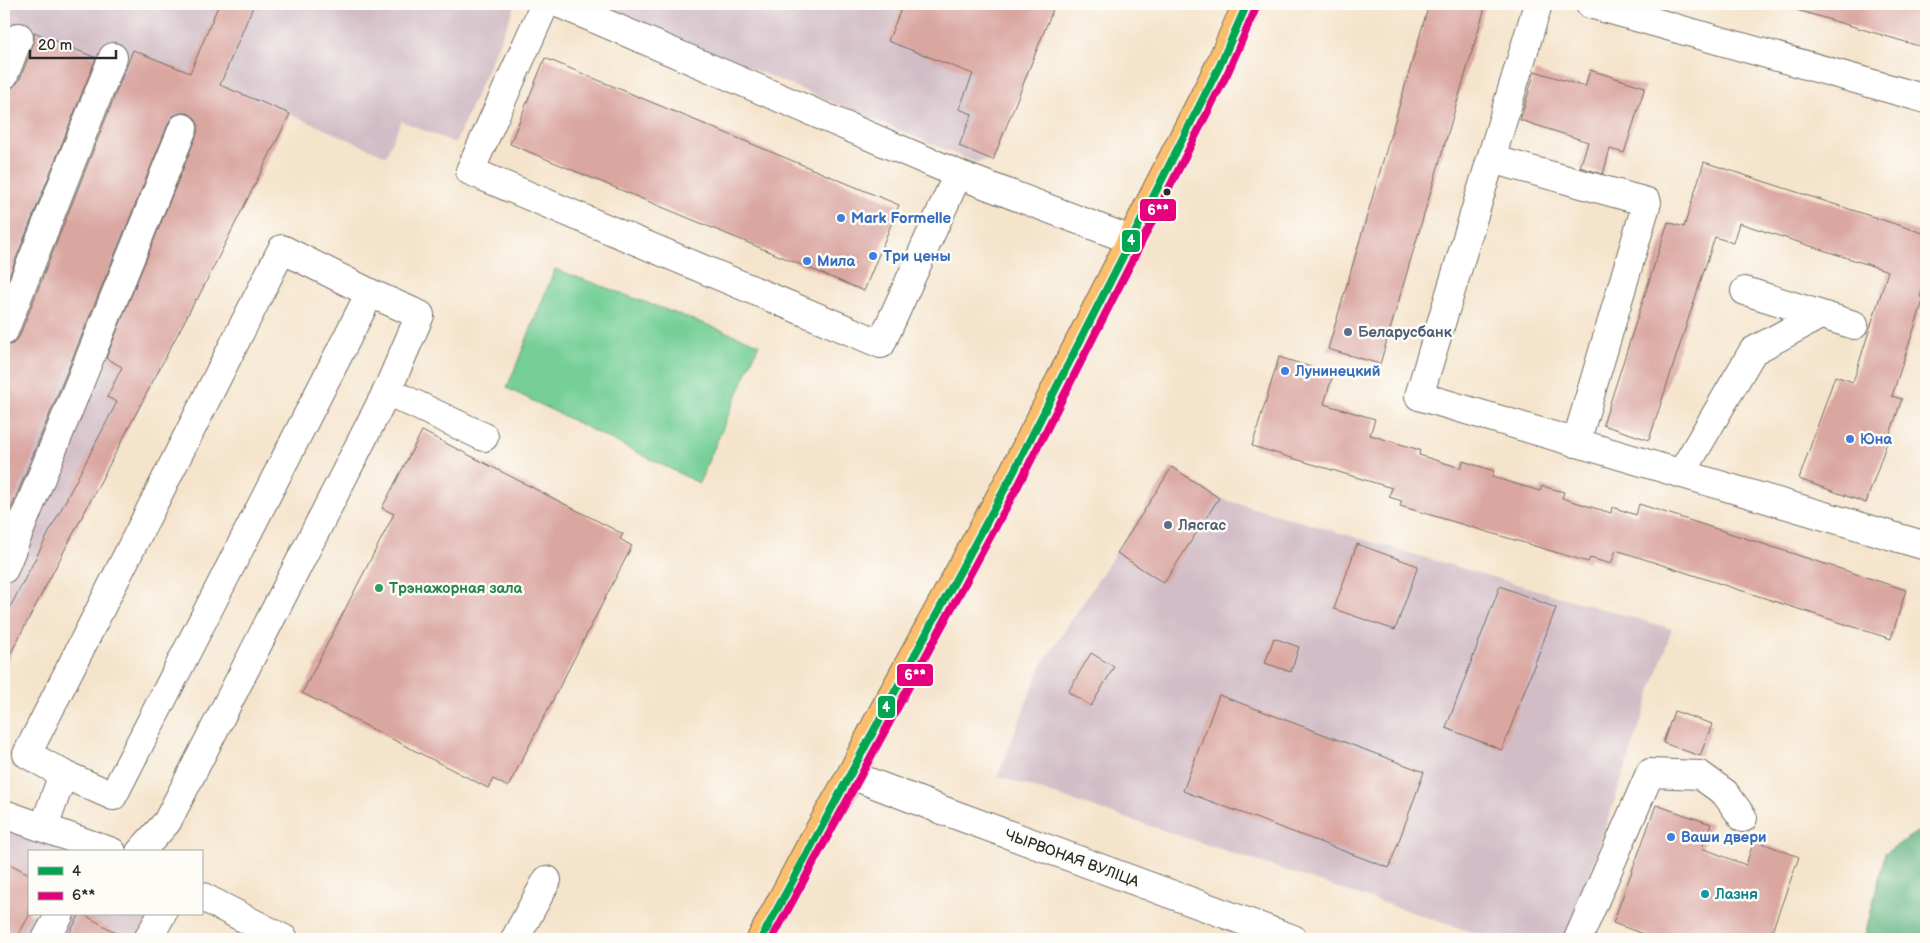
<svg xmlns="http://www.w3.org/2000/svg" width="1930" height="943" font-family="'Balsamiq Sans',sans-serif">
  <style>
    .industrial { fill: #d2bdc6 }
    .green { fill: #75cf96; stroke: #507d60 }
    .forest { fill: #60b27f; stroke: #466e55 }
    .building { fill: #daa6a0 }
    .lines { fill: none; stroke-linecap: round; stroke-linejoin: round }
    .minor-casing { stroke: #726c63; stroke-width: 30 }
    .major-casing { stroke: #726c63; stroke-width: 30 }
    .minor { stroke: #fff; stroke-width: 28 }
    .major { stroke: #fabe6d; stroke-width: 28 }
    .bus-1-casing { stroke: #fdfcf7; stroke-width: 11 }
    .bus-2-casing { stroke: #fdfcf7; stroke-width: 11 }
    .bus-1 { stroke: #00a651; stroke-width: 8 }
    .bus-2 { stroke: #e5007d; stroke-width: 8 }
    .bus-dot { fill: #2b2b2b; stroke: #fdfcf7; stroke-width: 2 }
    .shop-dot { fill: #3f7fe0; stroke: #fdfcf7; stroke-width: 2 }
    .service-dot { fill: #5c6f8a; stroke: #fdfcf7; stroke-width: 2 }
    .leisure-dot { fill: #2e9e5b; stroke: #fdfcf7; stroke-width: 2 }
    .culture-dot { fill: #0f9aa8; stroke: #fdfcf7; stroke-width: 2 }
    .labels { text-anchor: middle; stroke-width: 5; stroke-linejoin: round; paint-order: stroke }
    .shop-label { font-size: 15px; font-weight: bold; fill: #366cbe; stroke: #fdfcf7; text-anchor: start }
    .service-label { font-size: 15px; font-weight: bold; fill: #4e5e75; stroke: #fdfcf7; text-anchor: start }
    .leisure-label { font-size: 15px; font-weight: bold; fill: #27864d; stroke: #fdfcf7; text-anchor: start }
    .street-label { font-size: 15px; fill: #2b2b2b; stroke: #fdfcf7 }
    .culture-label { font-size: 15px; font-weight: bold; fill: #0d838f; stroke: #fdfcf7; text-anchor: start }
    .line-badge { stroke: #fdfcf7; stroke-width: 2 }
    .badge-label { font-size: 14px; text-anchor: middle; font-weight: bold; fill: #fff }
  </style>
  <rect width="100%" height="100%" fill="#fdfcf7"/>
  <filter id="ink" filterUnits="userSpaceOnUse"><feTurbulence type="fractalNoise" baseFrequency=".02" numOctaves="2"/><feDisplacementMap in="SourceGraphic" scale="10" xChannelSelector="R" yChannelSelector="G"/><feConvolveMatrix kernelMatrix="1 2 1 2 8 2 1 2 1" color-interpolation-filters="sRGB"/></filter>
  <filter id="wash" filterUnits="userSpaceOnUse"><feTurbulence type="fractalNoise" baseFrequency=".0096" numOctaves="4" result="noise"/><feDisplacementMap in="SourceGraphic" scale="20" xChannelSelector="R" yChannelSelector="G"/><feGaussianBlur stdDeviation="1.12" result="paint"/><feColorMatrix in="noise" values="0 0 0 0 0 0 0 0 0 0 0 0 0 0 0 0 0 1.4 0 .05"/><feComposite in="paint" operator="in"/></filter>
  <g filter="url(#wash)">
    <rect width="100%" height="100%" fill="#f5e4cc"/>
    <path class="industrial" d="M 4,4 L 516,4 L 455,143 L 401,121 L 386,156 L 290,114 L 197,300 L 184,322 L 4,666 Z
      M 597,4 L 1055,4 L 993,160 L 975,162 Z
      M 1172,467 L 1219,498 L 1672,629 L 1568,939 L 1493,939 L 998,776 L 1040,668 Z
      M 4,805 L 64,852 L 29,852 L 29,914 L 146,914 L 160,925 L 151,939 L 4,939 Z"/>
    <path class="green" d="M 555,269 L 759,344 L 699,483 L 507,388 Z"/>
    <path class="forest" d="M 1926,826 L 1926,939 L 1864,939 L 1885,853 Z"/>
    <g id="blocks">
      <path class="building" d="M 219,4 L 254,4 L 220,85 L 290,114 L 197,300 L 196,299 L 4,666 L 4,619 L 117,402 L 107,397 L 122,367 L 106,358 L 197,134 L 198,125 L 195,118 L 188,113 L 180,113 L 173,116 L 169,122 L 4,526 L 4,346 L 13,344 L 19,337 L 133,50 L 190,73 Z
        M 903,4 L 1055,4 L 993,160 L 959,146 L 972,114 L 959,109 L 973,74 L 888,41 Z
        M 1429,4 L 1486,4 L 1380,364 L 1328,349 Z
        M 1798,4 L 1926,4 L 1926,48 L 1797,10 Z
        M 34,32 L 96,58 L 4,289 L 4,90 L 13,87 L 19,81 L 34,43 Z
        M 545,58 L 899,205 L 864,291 L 510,144 Z
        M 1590,70 L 1645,87 L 1624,153 L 1610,149 L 1603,174 L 1580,167 L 1588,142 L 1520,120 L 1535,71 L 1585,87 Z
        M 1704,162 L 1926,234 L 1926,278 L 1920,297 L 1924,298 L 1892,396 L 1902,399 L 1866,503 L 1799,479 L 1835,376 L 1853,382 L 1888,271 L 1739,223 L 1733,243 L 1715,237 L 1649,440 L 1603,425 L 1668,222 L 1684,227 Z
        M 1279,357 L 1333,374 L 1324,404 L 1375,419 L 1370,435 L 1420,450 L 1419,455 L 1461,468 L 1463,461 L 1494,471 L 1492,477 L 1540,491 L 1542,486 L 1564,492 L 1562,498 L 1611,513 L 1612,507 L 1636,515 L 1639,504 L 1906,590 L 1891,639 L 1616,550 L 1611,564 L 1590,558 L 1588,562 L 1441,518 L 1400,506 L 1402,501 L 1389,497 L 1392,488 L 1252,446 Z
        M 422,431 L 623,534 L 620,539 L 632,546 L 508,787 L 493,779 L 488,788 L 302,693 L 394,514 L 382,508 Z
        M 1172,467 L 1219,498 L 1164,583 L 1117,553 Z
        M 1357,544 L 1418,566 L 1395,630 L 1334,609 Z
        M 1500,586 L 1556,608 L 1502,750 L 1446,728 Z
        M 1274,638 L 1299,647 L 1291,672 L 1265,663 Z
        M 1091,653 L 1114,667 L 1091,706 L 1068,692 Z
        M 1219,695 L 1424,772 L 1389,868 L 1183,791 Z
        M 1674,711 L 1712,724 L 1700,756 L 1663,743 Z
        M 1656,805 L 1711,824 L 1702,848 L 1746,865 L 1754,840 L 1799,857 L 1769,939 L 1657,939 L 1613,923 Z
        M 4,861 L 29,874 L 29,916 L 16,939 L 4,939 Z
        M 80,914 L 83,914 L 127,939 L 66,939 Z"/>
    </g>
  </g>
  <g filter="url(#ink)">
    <use href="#blocks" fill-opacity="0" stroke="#726c63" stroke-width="1"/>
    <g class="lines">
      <g class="minor-casing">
        <path id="minor" d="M 545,4 L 470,171 L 881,344 L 958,174
          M 560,4 L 965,177 L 1131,240
          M 1538,4 L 1419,396 L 1926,546
          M 1590,4 L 1926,99
          M 4,75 L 19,37
          M 1491,159 L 1647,202 L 1576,443
          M 1745,291 L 1854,325
          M 4,331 L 113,57
          M 387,391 L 484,437
          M 1681,474 L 1753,351 L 1820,315
          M 4,569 L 183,128
          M 851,775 L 942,810 L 1293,939
          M 4,814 L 112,852
          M 44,827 L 63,774
          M 140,852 L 167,822 L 387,391 L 420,315 L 370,293 L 282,249 L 27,754 L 63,774 L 113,796 L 370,293
          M 201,896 L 284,939
          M 46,939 L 60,914
          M 148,939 L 162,914
          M 515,939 L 547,880
          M 1578,939 L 1650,773 L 1700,775 L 1725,793 L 1743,818"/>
      </g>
      <g class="major-casing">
        <path id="major" d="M 761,939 L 813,841 L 851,775 L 878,721 L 1010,479 L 1219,67 L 1247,4"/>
      </g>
      <use href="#minor" class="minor"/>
      <use href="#major" class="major"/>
      <g class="bus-1-casing">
        <path id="bus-1" d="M 761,939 L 1010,479 L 1219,67 L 1247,4"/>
      </g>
      <g class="bus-2-casing">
        <path id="bus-2" d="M 772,939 L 1019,484 L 1228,72 L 1256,8"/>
      </g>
      <use href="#bus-1" class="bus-1"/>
      <use href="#bus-2" class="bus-2"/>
    </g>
  </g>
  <circle class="bus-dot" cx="1167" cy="192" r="4.5"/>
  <g class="shop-dot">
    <circle cx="841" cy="218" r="5"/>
    <circle cx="873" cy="256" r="5"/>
    <circle cx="807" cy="261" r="5"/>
    <circle cx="1285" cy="371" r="5"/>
    <circle cx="1850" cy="439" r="5"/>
    <circle cx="1671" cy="837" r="5"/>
  </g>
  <g class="service-dot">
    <circle cx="1348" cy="332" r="5"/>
    <circle cx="1168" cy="525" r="5"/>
  </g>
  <circle class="leisure-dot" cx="379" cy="588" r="5"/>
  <circle class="culture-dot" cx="1705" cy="894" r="5"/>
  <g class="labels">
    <g class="shop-label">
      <text x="851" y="223">Mark Formelle</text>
      <text x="883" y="261">Три цены</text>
      <text x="817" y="266">Мила</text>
      <text x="1295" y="376">Лунинецкий</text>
      <text x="1860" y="444">Юна</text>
      <text x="1681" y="842">Ваши двери</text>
    </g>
    <g class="service-label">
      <text x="1358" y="337">Беларусбанк</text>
      <text x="1178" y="530">Лясгас</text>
    </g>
    <g class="leisure-label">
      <text x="389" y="593">Трэнажорная зала</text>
    </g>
    <g class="street-label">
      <text transform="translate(1072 858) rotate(20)" y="5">ЧЫРВОНАЯ ВУЛІЦА</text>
    </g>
    <g class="culture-label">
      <text x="1715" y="899">Лазня</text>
    </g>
  </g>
  <g class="line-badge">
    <rect x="1139" y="198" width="38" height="24" rx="5" fill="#e5007d"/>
    <rect x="1121" y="229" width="20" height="24" rx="5" fill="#00a651"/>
    <rect x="896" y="663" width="38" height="24" rx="5" fill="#e5007d"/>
    <rect x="877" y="695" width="19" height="24" rx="5" fill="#00a651"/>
  </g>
  <g class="badge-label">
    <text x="1158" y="215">6**</text>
    <text x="1131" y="245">4</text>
    <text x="915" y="680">6**</text>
    <text x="886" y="712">4</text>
  </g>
  <rect width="1930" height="943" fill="none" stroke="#fdfcf7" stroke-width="20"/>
  <rect x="28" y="850" width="175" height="65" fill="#fdfcf7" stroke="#a9a8a5"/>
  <rect x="38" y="867" width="25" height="8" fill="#00a651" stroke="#a9a8a5"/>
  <text x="72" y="876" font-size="15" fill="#2b2b2b">4</text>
  <rect x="38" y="892" width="25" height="8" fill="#e5007d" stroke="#a9a8a5"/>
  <text x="72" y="900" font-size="15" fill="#2b2b2b">6**</text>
  <path d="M30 50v8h86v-8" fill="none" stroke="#2b2b2b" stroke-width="2.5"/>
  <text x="38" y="50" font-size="15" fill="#2b2b2b" stroke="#fdfcf7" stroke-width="4" paint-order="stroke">20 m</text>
</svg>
